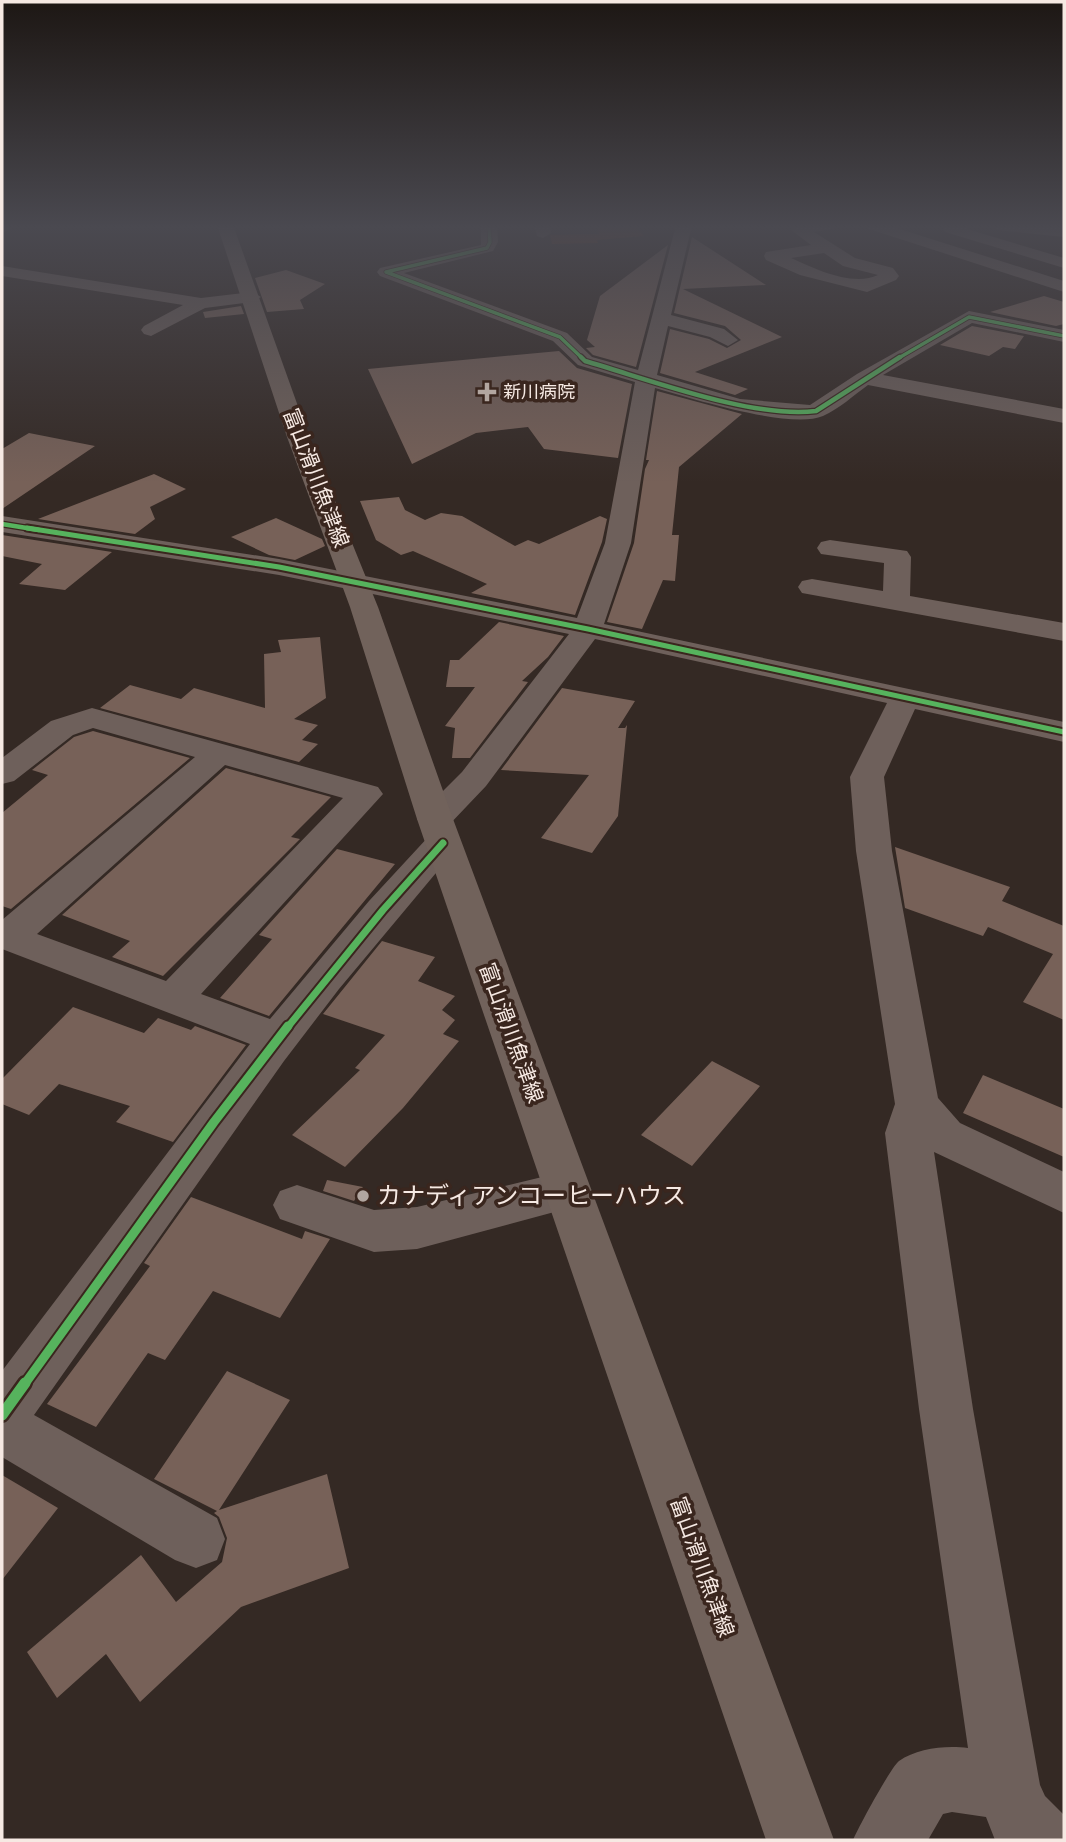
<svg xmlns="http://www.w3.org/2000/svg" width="1066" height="1842" font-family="'Times New Roman','Noto Sans JP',serif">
<rect width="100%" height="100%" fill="#342924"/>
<path fill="#69341c" d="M597,225h36l11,11 -47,4 1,3 -46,1 -2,-9 49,-1z"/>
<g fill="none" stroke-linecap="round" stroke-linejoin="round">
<path fill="#071c2d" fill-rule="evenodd" d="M1016,225h48v12l-44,-6z"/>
</g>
<path fill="#776158" d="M692,237l74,48 -83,4 99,48 -87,35 53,17 -13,6 -75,-22 10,-44 39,10 18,9 14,-8 -16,-14 -51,-13z
M668,245l-32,122 -43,-12 -7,-7 9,-1 -8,-7 13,-44z
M286,270l39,14 -25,16 4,9 -37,3 -12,-34z
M1044,296l20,6v22l-8,2 -66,-14z
M241,306l3,8 -39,4 -2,-6z
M972,326l52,10 -9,13 -12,-2 -14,9 -49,-11z
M559,351l18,17 55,16 -14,74 -74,-9 -16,-22 -52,6 -64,31 -44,-95z
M657,391l85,23 -63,53 -7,68h7l-4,46 -12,-1 -21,49 -35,-7 27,-79 11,-74 4,-9h-3z
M29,433l66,13 -93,63v-60z
M154,474l32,15 -36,18 5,12 -20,15 -97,-15z
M399,497l6,13 20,10 16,-7 21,3 53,30 13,-6 11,4 61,-28 7,3 -5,23 -27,73 -104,-22 16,-9 -74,-33 -12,4 -25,-15 -16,-39z
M276,518l46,21 3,7 -30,14 -26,-5 -38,-18z
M2,535l110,17 -47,38 -46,-6 23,-20 -40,-8z
M499,622l65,14 -16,21 -26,24 6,1 -58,76h-18l3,-30 -10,-2 30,-39h-29l4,-27h9z
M320,637l6,61 -32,21 24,6 -16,15 16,4 -19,18 -199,-54 30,-23 51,14 13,-11 71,20 -1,-54 17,-2 -3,-12z
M562,688l73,13 -17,27h7l2,-3 -9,91 -26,37 -51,-15 48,-63 -88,-5z
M93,731l97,27 -179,151 -9,-3v-93l46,-38 -16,-5 42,-33z
M226,768l105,29 -40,40 9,2 -137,137 -51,-19 18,-16 -68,-26z
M895,847l115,40 -8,14 62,25v94l-41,-18 30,-48 -65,-27 -5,9 -78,-28z
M337,849l58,15 -126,152 -49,-18 52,-59 -13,-4z
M382,941l53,16 -17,24 37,15 -13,14 13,10 -12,14 16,7 -56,67 -58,59 -53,-32 68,-65 -5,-2 30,-33 -62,-21z
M73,1007l71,26 14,-15 33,12 4,-4 51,19 -73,97 -57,-20 14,-16 -71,-22 -30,31 -27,-11v-25z
M712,1061l48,25 -68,80 -51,-31z
M983,1075l81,34v48l-101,-44z
M327,1180l36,7 -9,14 -31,-10z
M191,1197l111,42 3,-8 25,8 -50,79 -67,-27 -48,69 -17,-7 -52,74 -49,-23 103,-138 -6,-3z
M227,1371l63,29 -71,110 108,-36 22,94 -108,39 -101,95 -34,-48 -49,44 -30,-46 114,-97 35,47 46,-40 5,-24 -8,-21 -5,-4 3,-2 -63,-32z
M2,1475l56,33 -56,72z"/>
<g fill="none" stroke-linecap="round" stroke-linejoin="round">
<path fill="#6e605b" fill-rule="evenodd" d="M2,225h17l-17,8z
M481,225h16l1,17 -5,9 -89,22 163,60 25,24 46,13 38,-145h16l-21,90 53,14 14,11 -10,6 -18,-9 -42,-11 -11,49 83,24 70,6 47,-31 112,-63 95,19v12l-92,-19 -89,52 181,34v14l-196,-38c-14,10 -29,24 -45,31 -33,14 -132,-18 -168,-28l-24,155 -27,81 460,98v20l-149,-33 -31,68 8,74 46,247 22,25 104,49v41l-130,-61 39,257 67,376 5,11 19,19v25h-69l-9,-23 -34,-5 -9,2 -15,26h-75c5,-12 38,-73 46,-79 18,-13 48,-16 69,-13l-49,-339 -34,-276 10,-29 -39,-253 -6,-74 37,-74 -292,-64 -109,147 -39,41 -12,3 -12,-3 -6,-8 6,-8 39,-39 107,-138 -290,-59 -277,-43v-16l277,43 298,59 28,-75 30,-161 -57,-17 -25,-24 -173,-65 -3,-4 3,-4 101,-23z
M534,225h16l1,8 -8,5 -6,-2z
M802,225h37l-2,3 -23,4 41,26 38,10 6,8 -3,4 -29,12 -67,-17 -34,-15 -2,-4 2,-4 45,-7 -20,-15zM824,253l19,13 35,9c-25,12 -63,-6 -87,-17z
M948,225h23l-4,4 97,29v10l-119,-36 -2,-3z
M989,225l75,2v10l-67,-7z
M2,266l199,32 51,-6 9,5 -9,5 -47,6 -54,28 -7,-2 -3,-4 3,-4 39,-21 -181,-29z
M830,540l77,11 4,6 -1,39 154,27v18l-262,-48 -4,-6 4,-6 10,-2 71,12 1,-28 -63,-9 -4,-6 4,-6z
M92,708l286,79 5,7 -182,200 69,25 99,-118 61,-66 13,-3 13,3 5,8 -122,146 -55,72 -250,354 183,103 8,21 -8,21 -21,8 -21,-8 -173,-103v-86l248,-327 -248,-95v-29l193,-163 -102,-29 -20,7 -59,46 -12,3v-26l49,-37zM225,765l118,33 -177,183 -129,-47z
M567,1171l17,5 7,14 -7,14 -167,45 -43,3 -94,-33 -7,-14 7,-14 17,-6 77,25 43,-3z"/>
<path fill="#6e605b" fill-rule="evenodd" d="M864,225h23l177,56v11l-198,-64z"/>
<path fill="#71625b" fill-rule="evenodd" d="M217,225h16l76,212 69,170 75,212 381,1021h-68l-349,-1021 -67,-212 -63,-170z"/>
<g stroke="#3a261e" stroke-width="5">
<path id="cycleway-far5" d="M489,225l1,17 -3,6 -101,24 174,65 23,22
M897,359l72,-42 95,19"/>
</g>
<g stroke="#3a261e" stroke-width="7">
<path id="cycleway-far4" d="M581,357l4,4c63,18 168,58 231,50l84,-54
M2,524l37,6"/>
</g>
<g stroke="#3a261e" stroke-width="9">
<path id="cycleway-far3" d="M27,528l252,39 309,62 476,103"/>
</g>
<g stroke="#3a261e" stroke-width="11">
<path id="cycleway-far2" d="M287,1028l96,-118 60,-67"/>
</g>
<g stroke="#3a261e" stroke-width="13">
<path id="cycleway-far1" d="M24,1385l190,-263 74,-96"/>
</g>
<g stroke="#3a261e" stroke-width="16">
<path id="cycleway" d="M2,1415l23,-32"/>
</g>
<use href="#cycleway-far5" stroke="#56b35d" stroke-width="3.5"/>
<use href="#cycleway-far4" stroke="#56b35d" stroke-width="4.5"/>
<use href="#cycleway-far3" stroke="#56b35d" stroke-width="5"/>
<use href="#cycleway-far2" stroke="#56b35d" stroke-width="7"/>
<use href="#cycleway-far1" stroke="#56b35d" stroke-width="9"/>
<use href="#cycleway" stroke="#56b35d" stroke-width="11"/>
</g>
<linearGradient id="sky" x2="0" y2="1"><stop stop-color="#1d1714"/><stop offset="0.47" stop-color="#4a4950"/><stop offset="1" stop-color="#4a4950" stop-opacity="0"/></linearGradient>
<rect width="1066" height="483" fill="url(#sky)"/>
<g fill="#b2a6a0" stroke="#3a261e" stroke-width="2.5">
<path d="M483.5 381.5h7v7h7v7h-7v7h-7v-7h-7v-7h7z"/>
<circle cx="363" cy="1196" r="7"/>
</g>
<g text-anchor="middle" stroke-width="7" stroke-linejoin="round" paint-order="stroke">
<g font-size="18" fill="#f6e9e3" stroke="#3a261e" text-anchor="start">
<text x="503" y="398">新川病院</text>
</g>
<g font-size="21" fill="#f6e9e3" stroke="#3a261e">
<text transform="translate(316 478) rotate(69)" y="7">富山滑川魚津線</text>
<text transform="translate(511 1033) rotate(70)" y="7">富山滑川魚津線</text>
<text transform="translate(702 1567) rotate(70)" y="7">富山滑川魚津線</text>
</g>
<g font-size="24" fill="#f6e9e3" stroke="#3a261e" text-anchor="start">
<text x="377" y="1204">カナディアンコーヒーハウス</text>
</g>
</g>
<rect width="1066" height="1842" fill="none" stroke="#f6e9e3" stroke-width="7"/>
</svg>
